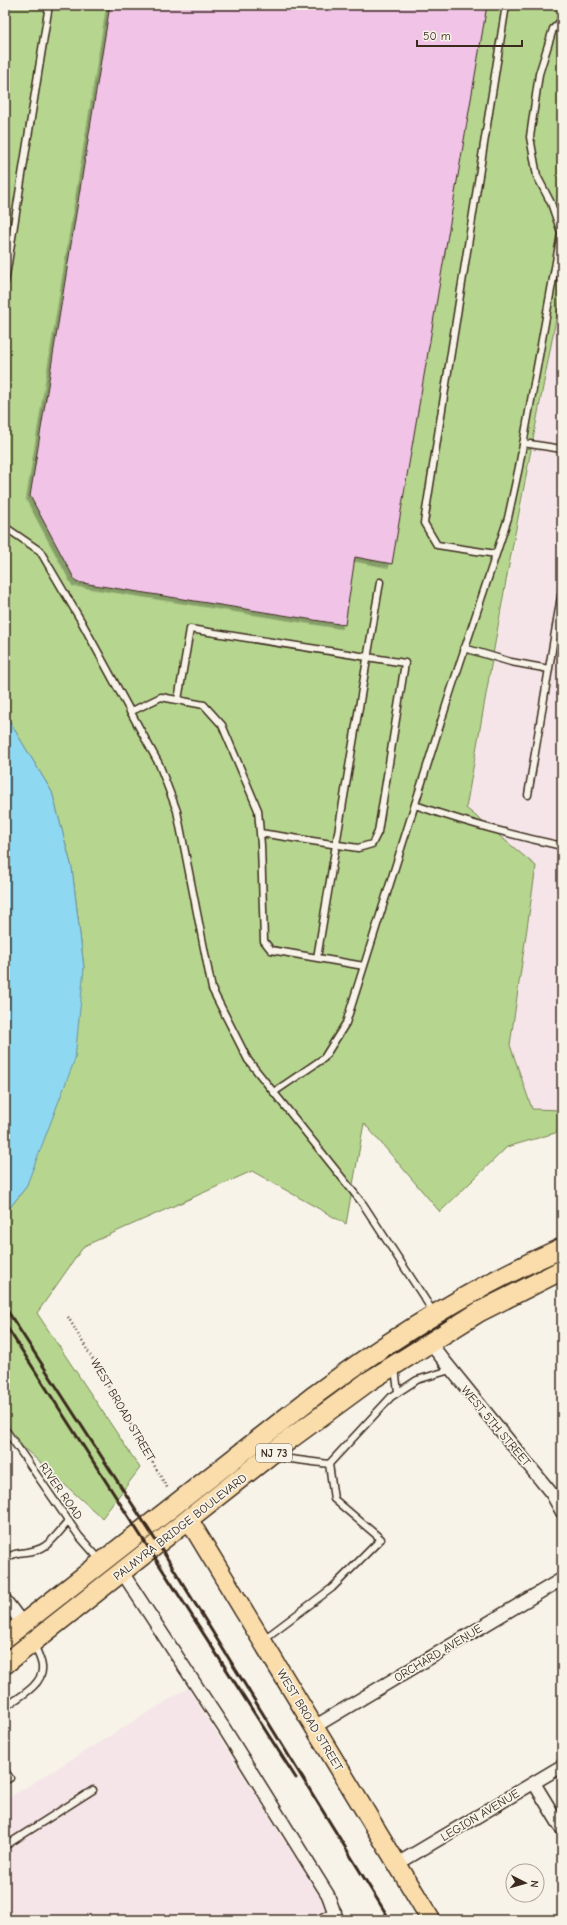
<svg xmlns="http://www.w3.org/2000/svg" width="567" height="1925" font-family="'Comic Neue',sans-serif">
<defs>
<filter id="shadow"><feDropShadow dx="-3.5" dy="3.5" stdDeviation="0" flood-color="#0004"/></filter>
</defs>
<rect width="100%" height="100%" fill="#f7f3e8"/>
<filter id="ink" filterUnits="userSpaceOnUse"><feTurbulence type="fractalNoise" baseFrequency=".025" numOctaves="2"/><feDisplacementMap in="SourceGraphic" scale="8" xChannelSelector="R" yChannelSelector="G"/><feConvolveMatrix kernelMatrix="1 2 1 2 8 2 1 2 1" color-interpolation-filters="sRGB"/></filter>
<g filter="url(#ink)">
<path fill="#f5e5e8" d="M562,296v814h-30l-22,-65 26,-179 -70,-58 94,-510z
M188,1688l147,232h-330v-120z"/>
<path fill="#b6d68f" stroke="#788056" d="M5,5h557v291l-2,2 -54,283 -40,227 70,58 -26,179 22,64 30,1v21l-55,16 -67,65 -76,-89 -18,101 -94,-53 -168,75 -47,67 103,155 -38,50 -97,-87v-217l21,-27 58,-219 -12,-100 -20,-76 -47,-78z"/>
<path fill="#8fd8f1" stroke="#6d929d" d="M5,714l47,78 20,76 12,100 -9,91 -49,128 -21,27z"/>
<path fill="#f0c3e7" stroke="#3b2a1e" filter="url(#shadow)" d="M110,5h377l-95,559 -37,-7 -10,68 -269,-43 -46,-86z"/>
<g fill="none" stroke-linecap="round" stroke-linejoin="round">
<g stroke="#3b2a1e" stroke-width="9">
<path id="service" d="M562,20l-9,9 -14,45 -9,63 7,39 14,27 11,32
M5,282l44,-277
M523,443l39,6
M5,527l35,24 40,68 79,145 18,47 35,178 36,71 115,144 71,109
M496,554l-59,-9 -13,-22 82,-518
M464,648l47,14 38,7
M178,700l12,-71 215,34 -27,169 -6,12 -14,4 -98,-15
M130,712l31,-15 43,8 18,20 36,85 3,35 3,96 7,9 93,16
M528,795l34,-205
M415,805c48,17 97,30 147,41
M317,958l63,-376
M274,1092l50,-34 22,-35 105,-333 57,-172 11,-51 42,-233
M395,1368l3,24
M5,1429l74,107 21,24
M275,1457l54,7
M5,1560c12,-12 26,-4 40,-14 9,-6 16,-17 24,-25
M264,1639l68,-51 49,-49 -47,-40 -5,-35 62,-67 26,-17 33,-10
M5,1707c12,-9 39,-22 37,-40 0,-7 -6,-16 -8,-24
M5,1771l5,7 -5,3
M5,1846l88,-56"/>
</g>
<g stroke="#3b2a1e" stroke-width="15">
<path id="minor" d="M429,1342l123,152 10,18
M122,1572l102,156 104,167 9,25
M5,1600l18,24
M314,1727l248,-148
M534,1783l28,46
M397,1864l165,-98
M323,1920l12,-7"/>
</g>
<g stroke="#3b2a1e" stroke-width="21">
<path id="primary" d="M189,1520l242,400"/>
</g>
<g stroke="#3b2a1e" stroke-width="22">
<path id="trunk" d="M5,1638l310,-243c78,-58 159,-108 247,-147
M5,1664l285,-225 79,-58 110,-69 83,-42"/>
</g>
<path stroke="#3b2a1e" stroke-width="2.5" stroke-dasharray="1 3" stroke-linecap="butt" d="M68,1317l100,172"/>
<use href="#service" stroke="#f7f3e8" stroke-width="6"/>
<use href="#minor" stroke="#f7f3e8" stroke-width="12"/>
<use href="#primary" stroke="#faddab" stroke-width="18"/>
<use href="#trunk" stroke="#faddab" stroke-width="19"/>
<path stroke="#3b2a1e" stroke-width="3" d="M5,1307l162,251 223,362
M5,1324l291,454"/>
</g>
</g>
<g text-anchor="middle" stroke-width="3.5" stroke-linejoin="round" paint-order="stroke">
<rect fill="#f7f3e8" stroke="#73665b" stroke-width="1" x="256" y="1444" width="36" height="18" rx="3"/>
<g font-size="11" font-weight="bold" fill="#3b2a1e">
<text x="274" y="1457">NJ 73</text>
</g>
<g font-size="12" fill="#3b2a1e" stroke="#f7f3e8">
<text transform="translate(123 1410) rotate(60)" y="4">WEST BROAD STREET</text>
<text transform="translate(496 1426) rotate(50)" y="4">WEST 5TH STREET</text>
<text transform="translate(61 1491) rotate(55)" y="4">RIVER ROAD</text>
<text transform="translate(180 1527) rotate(-38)" y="4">PALMYRA BRIDGE BOULEVARD</text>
<text transform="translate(438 1653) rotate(-31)" y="4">ORCHARD AVENUE</text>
<text transform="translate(310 1720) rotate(59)" y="4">WEST BROAD STREET</text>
<text transform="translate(480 1815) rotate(-31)" y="4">LEGION AVENUE</text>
</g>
</g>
<rect width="567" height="1925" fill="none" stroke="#f7f3e8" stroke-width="20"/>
<rect x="10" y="10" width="547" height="1905" fill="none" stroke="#3b2a1e" stroke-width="1.5" filter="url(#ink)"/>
<g transform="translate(525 1883) rotate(96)"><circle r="19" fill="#f7f3e8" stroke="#aca397"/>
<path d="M0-3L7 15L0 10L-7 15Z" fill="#3b2a1e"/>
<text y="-6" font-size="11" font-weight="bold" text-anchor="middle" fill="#3b2a1e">N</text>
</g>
<path d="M417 40v6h105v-6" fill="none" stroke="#3b2a1e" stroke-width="2"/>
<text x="423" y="40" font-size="12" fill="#3b2a1e" stroke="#f7f3e8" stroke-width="3" paint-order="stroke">50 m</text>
</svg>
